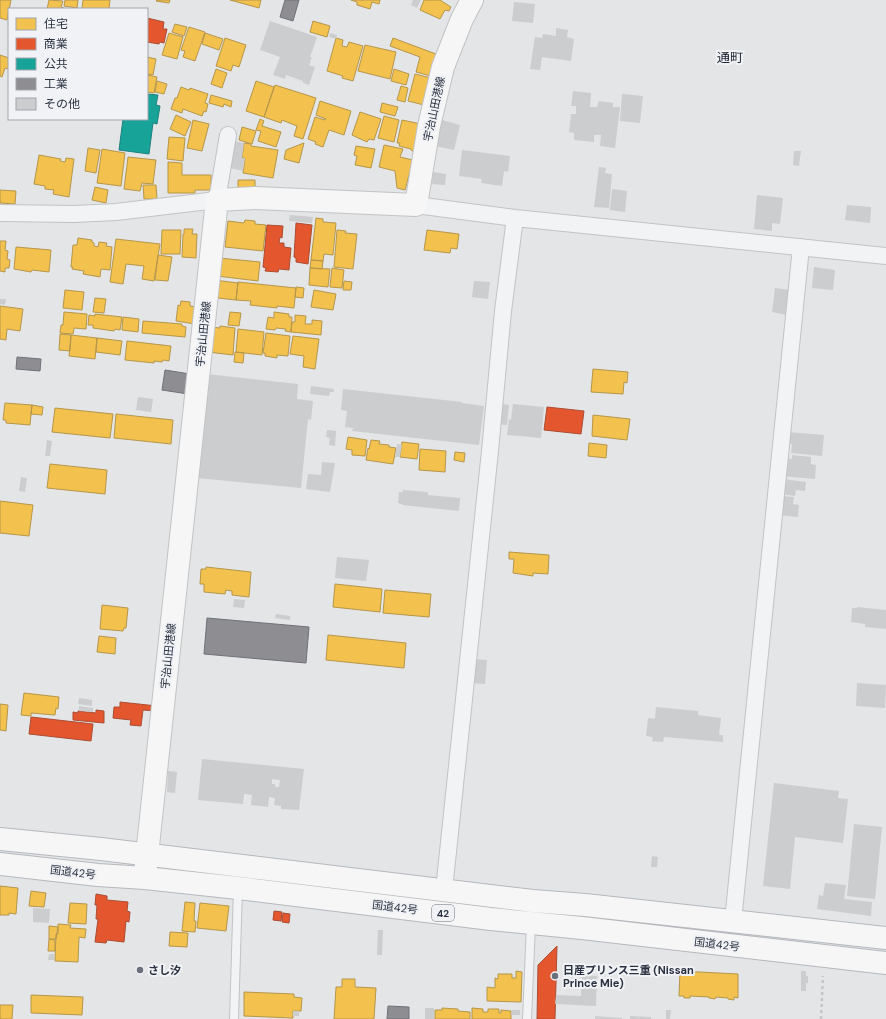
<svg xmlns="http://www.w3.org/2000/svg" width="886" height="1019" font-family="'DM Sans','Noto Sans JP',sans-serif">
<rect width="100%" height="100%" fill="#e3e5e7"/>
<path fill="#f2c14e" stroke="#b6964a" d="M0,0h11l-4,20 -7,-2z
M49,0l14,1 -2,6 6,2h-20z
M65,0h13l-1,8 -13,-2z
M83,0h27l-1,9h-27z
M157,0h13l-1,3 -13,-2z
M230,0h31l-2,8z
M351,0h29l-1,4 -7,-2 -2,7 -13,-4v-3z
M424,0h16l11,7 -2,4 -4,-1 -5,9 -20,-9z
M313,21l17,5 -3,11 -17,-5z
M175,24l12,3 -3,9 -12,-4z
M189,27l16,5 -10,29 -12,-4 2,-6 -4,-1z
M169,33l14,4 -6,22 -15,-4z
M205,33l18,6 -4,11 -17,-6z
M225,38l21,7 -7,22 -6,-2 -2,6 -15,-5z
M336,38l7,2 -1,6 5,1 2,-5 14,4 -10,35 -11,-3 1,-2 -16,-5z
M393,38l43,16 -5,22 -15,-4 4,-15 -30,-11z
M365,45l31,7 -6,27 -32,-8z
M0,55l9,3v11l-4,-1 -3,9 -2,-1z
M147,57l9,2 -3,16 -6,-1z
M216,69l11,4 -5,15 -11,-4z
M394,69l15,5 -3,11 -15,-4z
M415,74l16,4 -7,27 -16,-4z
M147,75l10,2 -3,16 -7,-1z
M157,81l10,3 -3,10 -9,-2z
M256,81l18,6 -10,30 -18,-6z
M275,85l41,13 -13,41 -9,-3 3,-10 -15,-6 -1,3 -17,-6z
M401,86l7,2 -3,14 -8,-2z
M181,87l8,3 1,-2 18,6 -3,9 3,1 -2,8 -2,-1 -2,5 -19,-7 -1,4 -11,-4 4,-11h2z
M211,95l21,6 -1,6 -7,-3 -1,3 -14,-4z
M320,101l31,10 -7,24 -15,-5 -6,17 -8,-3 1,-2 -8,-3 7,-22 10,3 1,-1 -10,-4z
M382,103l16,4 -3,9 -15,-4z
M360,112l21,7 -7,21 -5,-1 -2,3 -15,-7z
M176,115l15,7 -6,14 -15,-7z
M384,116l15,4 -5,22 -16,-4z
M260,119l4,2 -2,5 19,6 -5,15 -18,-6 3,-10 -5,-1z
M193,120l16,4 -7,27 -15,-3z
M402,120l19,4 -7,28 -3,-2v-1l-12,-3 1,-3h-3z
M242,127l14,4 -4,13 -13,-4z
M169,137l16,1 -2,23 -16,-2z
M244,143l7,1v2l27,4 -5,28 -30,-5 2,-15h-3z
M304,143l-5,20 -15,-4 2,-9z
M384,145l19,4 -3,8 13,3 -8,30 -8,-2 -2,-17 -16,-4z
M356,146l19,3 -4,19 -16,-3 2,-9 -3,-1z
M88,148l12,2 -4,23 -11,-2z
M102,149l23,4 -4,33 -24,-3z
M39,155l22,4 -1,2 5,1 1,-4 8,1 -5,38 -16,-3 1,-4 -9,-1v-3l-11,-2z
M128,157l28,3 -3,24 -11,-1 -2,8 -16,-2z
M168,162l14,1v12h29v15h-16v3h-27z
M238,180h17v8h-17z
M143,185h13l1,14h-13z
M95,187l13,3 -2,13 -14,-3z
M0,190l16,1 -1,13 -15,-1z
M316,218l7,1v3l13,1 -3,32 -9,-1 -1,7 -12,-1z
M245,220l10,1v3l11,1 -3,26 -38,-4 3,-26 16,2z
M184,229h9l-1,5h5l-1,24 -14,-1 1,-23h1z
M162,230h19l-1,24h-19z
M337,230l9,1 -1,2 12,1 -4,35 -19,-2z
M427,230l32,4 -2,15 -6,-1 -1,5 -26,-3z
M78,238l14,2v2l2,1v3l4,1 1,-5 8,1 -1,3 6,1 -2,23 -9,-1 -1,8 -17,-3 1,-3 -12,-2 1,-2h-2l2,-22h4z
M116,239l44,5 -6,37 -12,-2 2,-13 -18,-2 -3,20 -13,-2z
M0,241h6l-1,9 3,1 -1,8 3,1 -1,8h-4v4l-5,-1z
M16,247l35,3 -2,22 -17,-2 -1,2 -17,-3z
M158,255l14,2 -4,24 -13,-1z
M219,258l41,4 -2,19 -41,-5z
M311,260l12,1 -1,8 -12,-1z
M310,268l20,1 -2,18 -19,-2z
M332,268l12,2 -2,18 -12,-1z
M214,280l24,3 -2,17 -18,-2v-3l-5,-1z
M344,281l8,1 -1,8h-8z
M238,282l58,6 -2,20 -17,-2v2l-27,-3 1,-4 -15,-1z
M296,287l8,1 -1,10 -8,-1z
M65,290l19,2 -2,18 -19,-2z
M314,290l22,4 -3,16 -22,-3z
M95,298l11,1 -2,14 -11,-1z
M181,301l9,1v4l7,1 -2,17 -19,-3 2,-16 2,1z
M0,306l23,3 -3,22 -13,-2 -1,11 -6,-1z
M64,312l23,2 -1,15 -12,-1 -1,6 -13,-1 1,-8h2z
M230,312l11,1 -2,13 -11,-1z
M274,312l15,2v3h3l-1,15 -6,-1 1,-2 -10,-1 -1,2 -9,-1 2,-12 6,1z
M95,314l27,3 -2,13 -5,-1 -1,2 -21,-3v-3h-5l1,-10 6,1z
M295,315l11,1 -1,8h7v-4l10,1 -1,14 -30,-3 1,-10h3z
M123,317l16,2 -1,13 -16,-2z
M143,321l39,3v2l4,1 -1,10 -43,-4z
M220,326l15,2 -2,27 -25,-3 2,-25 10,1z
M238,329l26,3 -2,23 -26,-3z
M266,333l24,3 -2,20 -11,-1v3l-12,-2v-3h-2z
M60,334l11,1 -1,16 -11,-1z
M71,335l26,3 -2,21 -26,-3z
M293,336l26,3 -4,30 -12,-2 1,-11 -14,-2z
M97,338l25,3 -2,14 -24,-3z
M127,341l44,5 -2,15 -6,-1 -1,2 -8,-1v2l-29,-3z
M235,352l9,1 -1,10 -9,-1z
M593,369l35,3 -1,11 -3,-1 -1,12 -32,-2z
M5,403l27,2 -2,20 -24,-2v-3h-3z
M32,405l11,2 -1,8 -11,-1z
M55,408l58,6 -3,24 -58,-6z
M116,414l57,6 -2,24 -57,-6z
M593,415l37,4 -3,21 -35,-4z
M348,437l19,3 -2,16 -13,-1v-5l-6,-1z
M371,440l9,1 -1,3 10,1v2l7,1 -3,16 -27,-4 2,-12 1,1z
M402,442l17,2 -2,15 -17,-2z
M589,443l18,2 -1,13 -18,-2z
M420,449l26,2 -1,21 -26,-2z
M455,452l10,1 -1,9 -10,-2z
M50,464l57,6 -2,24 -58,-6z
M0,501l33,4 -4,31 -29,-3z
M509,552l40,3 -1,19 -15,-1v3l-20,-3 1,-14h-5z
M206,567l45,5 -2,25 -17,-2v-4l-6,-1 -1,4 -21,-2v-8h-4l1,-15h5z
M335,584l47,5 -2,23 -47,-5z
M385,590l46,4 -2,23 -46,-4z
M102,605l26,3 -2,20h-2l-1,3 -23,-2z
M328,635l78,8 -2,25 -78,-8z
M99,636l17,2 -1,16 -18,-2z
M24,693l35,4 -1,12 -2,-1 -1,7 -24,-2v3l-10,-1z
M0,704l8,1 -2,26 -6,-1z
M0,886l18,2 -2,26 -7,-1v2h-9z
M31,891l15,2 -2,14 -15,-1z
M185,902l10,1 -1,18h2l-1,11 -13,-1z
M70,903l17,1 -1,20 -18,-1z
M200,903l29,3 -3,25 -29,-3z
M58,924l13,1 -1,3 16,1 -1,9 -6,-1 -1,25 -23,-1 1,-27h2z
M49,926l9,1 -2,12h-7z
M170,932l18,1 -1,14 -18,-1z
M49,939l6,1v11h-7z
M516,971l6,1 -1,30 -34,-1v-14l8,1v-10l3,1v-5h14v4h4z
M680,971l58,3v24l-4,-1v3l-6,-1v-1l-12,-1 -1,2 -6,-1v-1l-19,-1v2h-6v-2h-5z
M342,979h13v8l21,1 -2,31h-40l2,-32h6z
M244,992l50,2v3l8,1 -1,13h-8v7l-49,-2z
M31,995l52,2 -1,18 -51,-2z
M0,1005h13l-1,14h-12z
M442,1008l16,1v2l12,1v7h-35v-9h7z
M472,1008l11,1v3h5v-3h11v4h2v-3l10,1v8h-39z"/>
<path fill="#e4572e" stroke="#ac4c33" d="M147,18l17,4 -1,7h4l-3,14 -4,-1 -1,2 -12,-2z
M296,223l16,2 -4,39 -12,-2v-4l-2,-1z
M267,225l16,1 -1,12 -2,-1 -1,6h5v4l7,1 -2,22 -10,-1 -1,3 -13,-1 1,-3 -3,-1z
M547,407l37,4 -3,23 -37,-4z
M120,702l37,4 -1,5 -13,-1 -2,16 -11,-1 1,-5 -18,-2 1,-11h6z
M96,710l8,1v12l-31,-3v-8l5,1v-2l18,2z
M31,717l62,7 -2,17 -62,-7z
M96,894l11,2v4l21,2 -1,9 3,1 -1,10 -3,-1 -2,21 -17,-2 -1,3 -11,-1 3,-23h-2l1,-14h-2z
M274,911l8,1 -1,9 -8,-1z
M283,913l7,1 -1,9 -7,-1z
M557,946l-2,73h-18l1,-54z"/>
<path fill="#17a398" stroke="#1d817e" d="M147,94l11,1 -2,10 4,1 -3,18 -4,-1 -4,31 -30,-4 4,-31h24z"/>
<path fill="#8d8d92" stroke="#6f7179" d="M285,0h14l-6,21 -13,-4z
M17,357l24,2 -1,12 -24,-2z
M165,370l25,4 -2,20 -26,-4z
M207,618l102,9 -3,36 -102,-9z
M388,1006l21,1v12h-22z"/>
<path fill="#cbcdcf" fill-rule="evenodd" d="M413,0h8l-4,8 -6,-3z
M514,2l21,2 -2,19 -21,-2z
M270,21l47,16 -7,20h2l-3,8 6,2 -6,18 -6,-2v-2l-17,-6 -1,4 -12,-4 7,-18 -20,-7z
M556,28l12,2 -1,7 7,2 -3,22 -29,-4 -2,13 -10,-1 5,-32 7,1 1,-4 13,2z
M330,33l7,2 -1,4 -7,-2z
M573,91l18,2 -1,14h7l2,-6 14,2v4h7l-5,41 -15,-2 1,-11h-7v7l-20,-2v-7l-5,-1 2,-18h5v-8h-5z
M622,94l21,2 -3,27 -20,-2z
M442,120l18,5 -6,25 -19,-4z
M234,141l10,2 -2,15h3l-2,13 -13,-3z
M462,150l48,6 -2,16 -4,-1 -2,15 -21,-3 1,-4 -23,-3z
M794,151h7l-2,15 -6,-1z
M599,167l7,1 -1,5 7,1 -3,34 -15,-1z
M433,172l13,2 -1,11 -13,-1z
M612,189l15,2 -2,21 -15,-2z
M757,195l26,3 -3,26 -8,-1v8l-18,-2z
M847,205l24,2 -1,16 -25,-3z
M290,215l23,2 -1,6 -23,-2z
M814,267l21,3 -2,20 -21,-2z
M474,281l16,1 -2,17 -16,-2z
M775,288l15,2 -3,25 -15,-3z
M0,299h6l-1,6 -5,-1z
M207,374l91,10 -1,15 16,2 -2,19 -3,-1 -7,69 -104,-10z
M311,386l23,3v3h-4l-1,4 -19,-2z
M343,389l119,13v1l22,3 -5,39 -127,-14 1,-3 -8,-1 2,-16 -6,-1z
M138,397l15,2 -2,13 -15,-2z
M497,403l12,2 -2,20 -10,-1z
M513,404l31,3 -3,31 -34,-3 2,-16 2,1z
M327,430l9,1 -1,15 -6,-1 1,-7 -4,-1z
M787,432l37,3 -2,21 -31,-3 1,-9 -6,-1z
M47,440l5,1 -2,15h-5z
M397,444l5,1 -2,12h-5z
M792,455l19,2v7l5,1 -1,14 -33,-3 2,-18 8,1z
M322,462l13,1 -5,29 -24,-3 2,-15 13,1z
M21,477l6,1 -2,14 -6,-1z
M783,479l23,3 -1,9 -9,-1 -1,6 -14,-2z
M403,490l25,2v3l32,3 -1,13 -57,-6v-1l-4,-1 1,-11h4z
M781,496l13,1 -1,7 6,1 -1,12 -19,-2z
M337,557l32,3 -3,21 -31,-3z
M234,599l11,1 -1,8 -11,-1z
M857,607l29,3v19l-21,-2v-3l-14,-2 1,-14h5z
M276,614l14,2v4l-15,-2z
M472,659l15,1 -2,24 -15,-1z
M857,683l29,2 -1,23 -29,-2z
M79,698l13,2v6l-14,-2z
M79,706l14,2v4l-14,-1z
M656,707l42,4v4l23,3 -2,17h4v7l-59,-5 -1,5 -11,-1 1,-4 -7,-1 2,-18 7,1z
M202,759l102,10 -5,41 -18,-1v-3l-7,-1 1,-7 -6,-1 -1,10 -17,-2 1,-10 -8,-1 -1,10 -45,-4zM272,779l8,1 -1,7h-4v-3h-3z
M168,771l9,1 -2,21 -8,-1z
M774,783l65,8 -1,7 10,1 -5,44 -48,-6 -5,52 -27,-3z
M854,824l28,3 -7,72 -28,-3z
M652,856l6,1 -1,10h-6z
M825,883l21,2 -2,14 28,3 -1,14 -54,-7 2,-14 4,1z
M33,908l17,1 -1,14 -16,-1z
M378,930h5l-1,25h-5z
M49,954h5v6h-6z
M801,971h5v5h2v7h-2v8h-5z
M582,975l15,1 -1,30 -41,-2 1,-9 25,1z
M425,1008h9v11h-9z
M512,1010h8v5h-9z
M666,1010h5l-1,9h-4z
M293,1011h6v5h-6z
M595,1016l27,2v1h-27z
M630,1016l21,1v2h-21z"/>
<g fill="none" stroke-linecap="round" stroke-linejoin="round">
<g stroke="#c1c3c5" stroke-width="10">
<path id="lane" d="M234,1019l4,-131
M527,1019l4,-95"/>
</g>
<g stroke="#c1c3c5" stroke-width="18">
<path id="street" d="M416,205l99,13 371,38
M0,213l74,1 42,-2 101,-12 11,-65
M444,890l46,-439 13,-140 12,-93
M733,921l68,-674"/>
</g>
<g stroke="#c1c3c5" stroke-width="24">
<path id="secondary" d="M145,874l72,-674 38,-2 161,7 13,-79 14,-59 19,-48 10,-19"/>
</g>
<g stroke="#b5b8bc" stroke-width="24">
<path id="highway" d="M0,839l101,10 432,52 52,4 301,33
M0,864l98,11 47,3 93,10 253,31 91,9 304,35"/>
</g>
<path stroke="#c4c6ca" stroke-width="2.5" stroke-dasharray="3 3" stroke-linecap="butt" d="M821,1019l2,-43"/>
<use href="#lane" stroke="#f1f3f4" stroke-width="8"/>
<use href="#street" stroke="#f1f3f4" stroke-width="16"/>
<use href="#secondary" stroke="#f6f6f6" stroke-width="22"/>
<use href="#highway" stroke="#f6f6f6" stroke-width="22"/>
</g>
<g fill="#6b707a" stroke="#f0f2f6" stroke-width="1.5">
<circle cx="140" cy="970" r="4"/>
<circle cx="555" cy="976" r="4"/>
</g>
<g text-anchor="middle" stroke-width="4" stroke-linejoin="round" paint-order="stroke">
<rect fill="#f0f2f6" stroke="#656b77" stroke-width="1" x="432" y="905" width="22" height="16" rx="3"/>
<g font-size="10" font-weight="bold" fill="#2a3140">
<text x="443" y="917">42</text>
</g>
<g font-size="11" fill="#2a3140" stroke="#f0f2f6">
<text transform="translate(434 109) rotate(-78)" y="4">宇治山田港線</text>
<text transform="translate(203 334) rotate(-84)" y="4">宇治山田港線</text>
<text transform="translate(168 656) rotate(-84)" y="4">宇治山田港線</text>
<text transform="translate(73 872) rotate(7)" y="4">国道42号</text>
<text transform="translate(395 907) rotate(7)" y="4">国道42号</text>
<text transform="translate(717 944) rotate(7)" y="4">国道42号</text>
</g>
<g font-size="11" font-weight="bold" fill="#2a3140" stroke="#f0f2f6" text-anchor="start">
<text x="148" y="974">さし汐</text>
<text x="563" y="974">日産プリンス三重 (Nissan<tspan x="563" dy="13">Prince Mie)</tspan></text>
</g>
<g font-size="13" fill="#1c2230" stroke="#f0f2f6">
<text x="730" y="62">通町</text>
</g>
</g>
<rect x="8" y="8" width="140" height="112" fill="#f0f2f6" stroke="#a1a5ad"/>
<rect x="16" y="18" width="20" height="12" fill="#f2c14e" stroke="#a1a5ad"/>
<text x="44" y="28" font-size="12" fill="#2a3140">住宅</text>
<rect x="16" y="38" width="20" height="12" fill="#e4572e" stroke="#a1a5ad"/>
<text x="44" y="48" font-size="12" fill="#2a3140">商業</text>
<rect x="16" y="58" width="20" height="12" fill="#17a398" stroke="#a1a5ad"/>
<text x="44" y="68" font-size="12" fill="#2a3140">公共</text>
<rect x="16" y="78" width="20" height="12" fill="#8d8d92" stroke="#a1a5ad"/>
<text x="44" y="88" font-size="12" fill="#2a3140">工業</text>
<rect x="16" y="98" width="20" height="12" fill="#cbcdcf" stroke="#a1a5ad"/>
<text x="44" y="108" font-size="12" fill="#2a3140">その他</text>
</svg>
